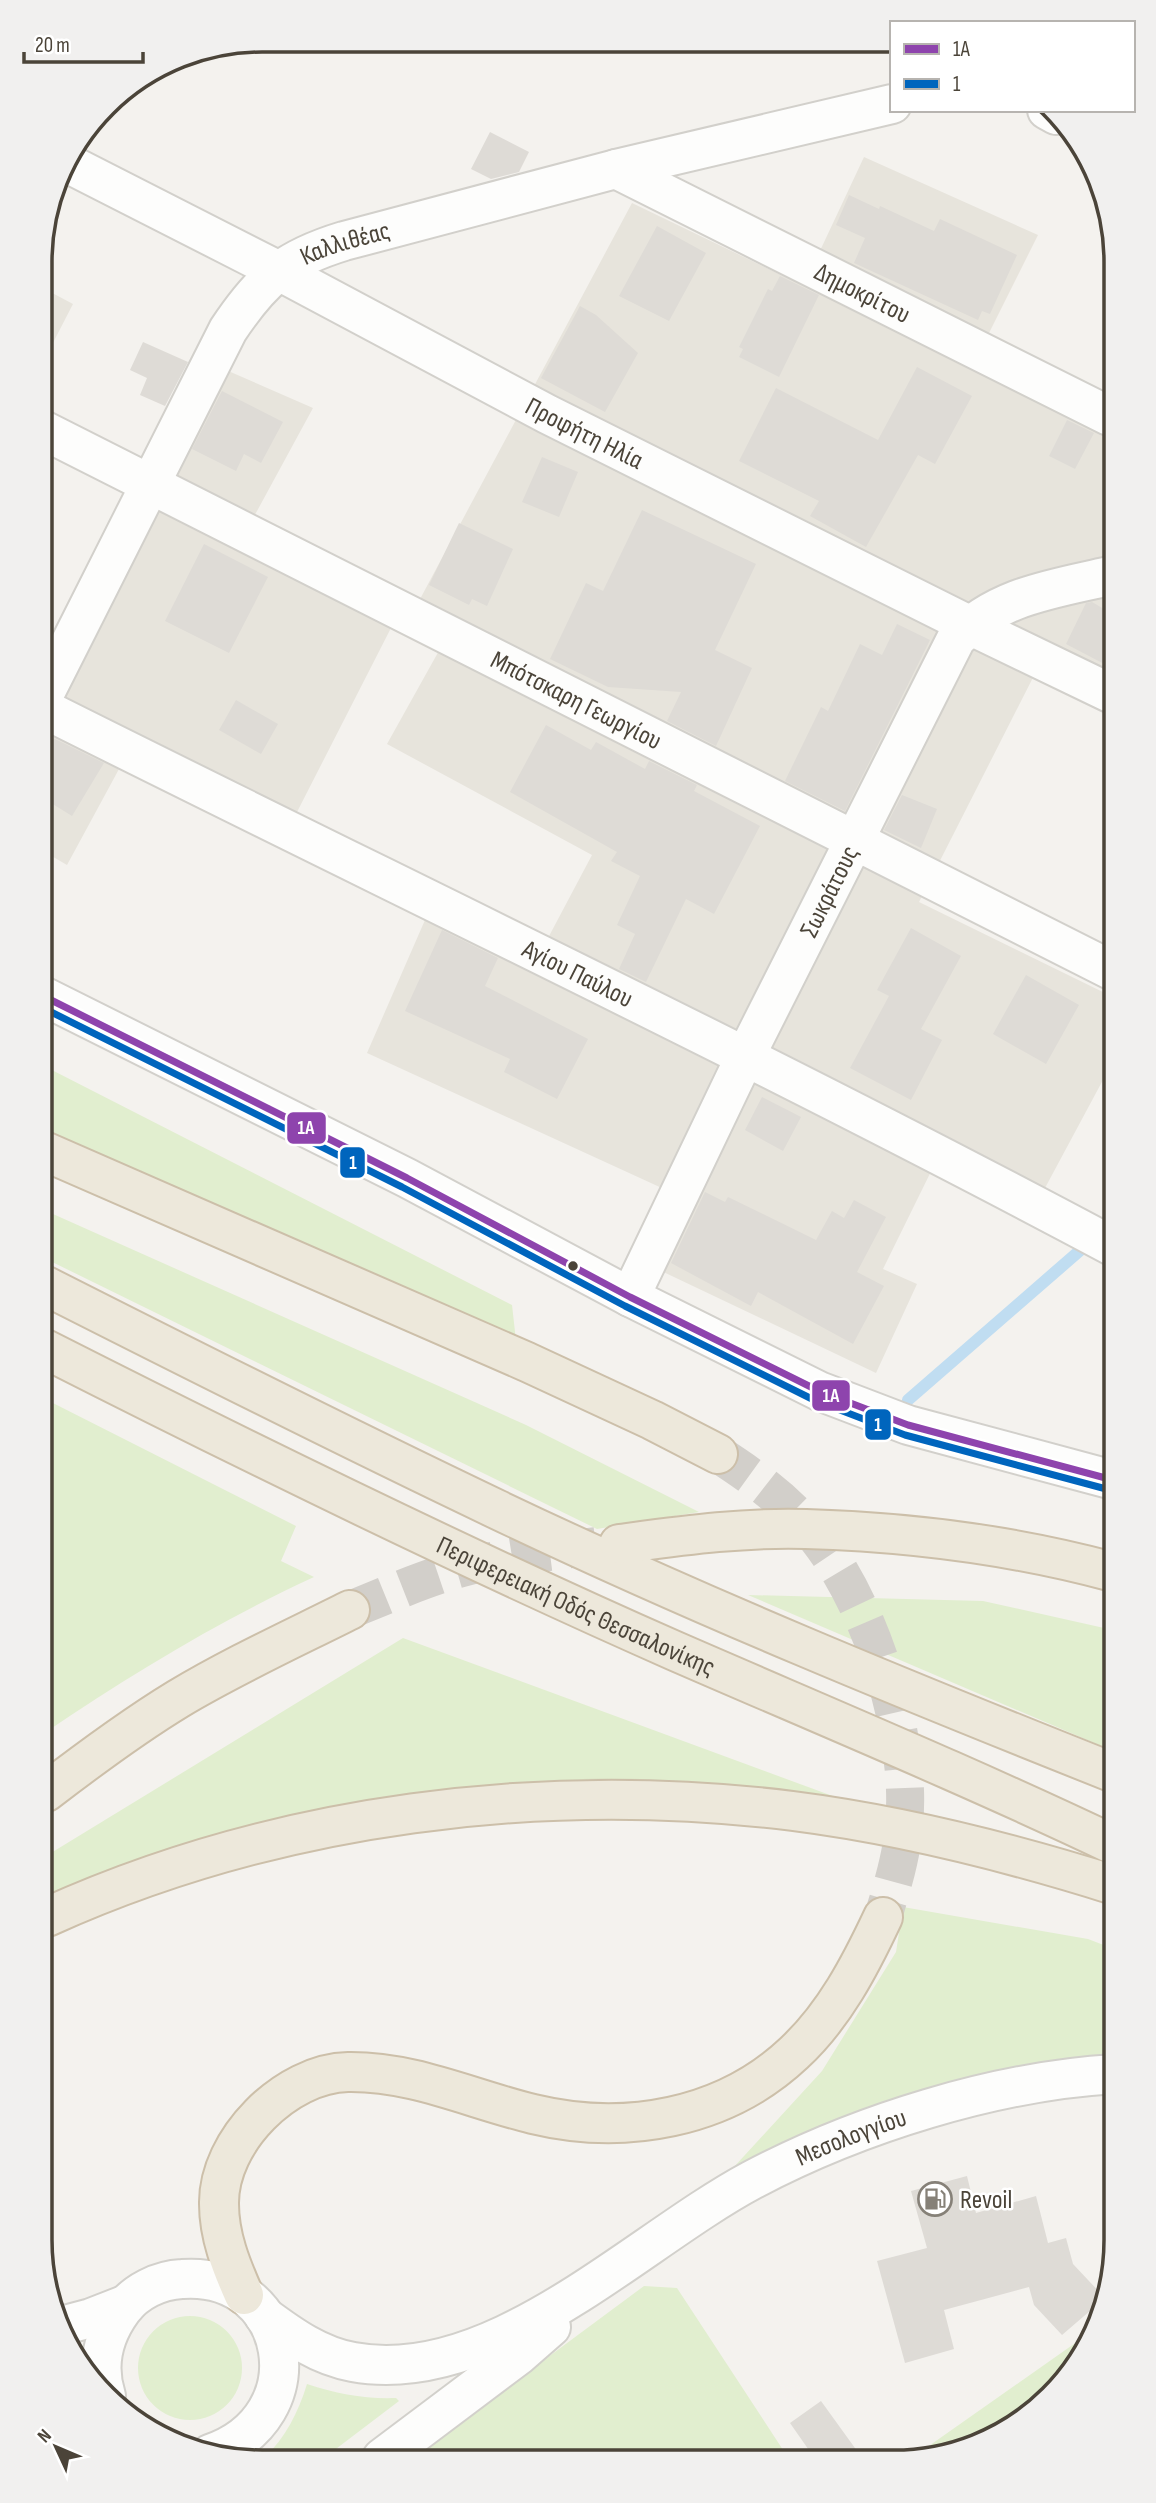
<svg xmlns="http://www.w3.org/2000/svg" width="1156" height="2503" font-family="'Sofia Sans Condensed',sans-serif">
<rect width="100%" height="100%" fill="#f4f2ee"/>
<path fill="#e7e4dc" d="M864,157l174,78 -50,100 -170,-80z
M632,203l477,230 1,245 -63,-28 -128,252 192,94v69l-66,123 -99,-47 -63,128 34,15 -41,89 -221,-105 33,-68 -321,-147 58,-133 105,52 62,-117 -205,-111 68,-122 -36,-21z
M41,287l32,17 -32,62z
M226,370l87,38 -75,138 154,80 -96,188 -158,-80 -71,131 -24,-14 -1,-120z"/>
<path fill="#e1eecf" d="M44,1066l468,239 5,45 -473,-210z
M44,1210l482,215 173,87 -102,17 -553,-271z
M45,1399l251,127 -15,35 33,16c-93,43 -183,97 -268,155z
M748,1595l235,6 130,29v121z
M403,1638l503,185 -321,-25 -318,45 -220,81 -1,-68z
M903,1907l185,32 26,10 1,114 -393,117 100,-109 74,-119z
M644,2286l33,2 110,168 -375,2z
M138 2368a52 52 0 1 1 104 0a52 52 0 1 1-104 0Z
M1098,2327l-37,60 -44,38 -66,30h-35z
M307,2384c30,10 57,15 89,14l3,3 -75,57h-60c22,-21 34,-45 43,-74z"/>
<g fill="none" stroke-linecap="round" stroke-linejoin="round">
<path stroke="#c0ddf1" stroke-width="12" d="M908,1400l184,-160"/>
</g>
<path fill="#dedbd6" d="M490,132l39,20 -10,20 -28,7 -20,-10z
M849,195l30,14 1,-3 54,25 6,-12 77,36 -27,59 -8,-3 -4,9 -124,-57 11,-25 -29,-13z
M657,226l49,27 -37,68 -50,-25z
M780,276l39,19 -40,82 -40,-20 4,-8 -4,-2 29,-58 4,2z
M580,306l16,9 42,38 -33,59 -64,-34z
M143,342l45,20 -23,44 -25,-11 7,-17 -17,-8z
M917,367l55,29 -37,68 -17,-9 -52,92 -56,-31 9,-15 -80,-40 37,-73 102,52z
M222,391l61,31 -22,41 -17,-9 -8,17 -44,-22z
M1067,420l27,13 -19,36 -26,-13z
M542,457l36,15 -19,45 -37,-15z
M642,510l114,54 -41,86 37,18 -36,78 -49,-25 14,-29 -73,-5 -58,-28 36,-76 17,8z
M459,523l54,26 -26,57 -15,-7 -3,6 -40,-20z
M204,544l64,33 -39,76 -64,-32z
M1092,602l17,10 1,55 -44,-23 20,-41z
M897,624l33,16 -85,171 -60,-30 36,-74 7,4 32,-67 22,11z
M236,700l42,24 -17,30 -42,-24z
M546,725l45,25 5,-8 49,27 4,-8 48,24 -3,6 66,35 -46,88 -28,-15 -40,83 -27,-13 16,-35 -18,-9 23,-49 -29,-15 6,-9 -107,-60z
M53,738l51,25 -32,53 -29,-18v-43z
M902,795l35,14 -16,39 -37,-18z
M911,928l50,28 -40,73 21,11 -31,60 -61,-32 39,-72 -12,-6z
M442,930l56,28 -13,28 103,53 -31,60 -53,-27 6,-13 -105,-48z
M1026,975l53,30 -33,59 -53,-30z
M762,1097l39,20 -18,34 -38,-21z
M705,1192l20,10 3,-5 88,43 16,-29 12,7 10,-18 32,17 -29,55 27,14 -31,58 -95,-52 -7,14 -80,-43z
M967,2176l9,37 60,-17 12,47 18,-5 7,26 32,34 -43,37 -28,-30 -5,-18 -85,23 10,39 -49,14 -28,-102 50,-13 -16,-57z
M821,2401l39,54 -47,1 -23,-33z"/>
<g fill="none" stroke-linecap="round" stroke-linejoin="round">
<path stroke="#d2cfca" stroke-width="38" stroke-dasharray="38 19" stroke-linecap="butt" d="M718,1454c31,20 62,42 87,70 64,69 111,216 98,310 -3,28 -12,56 -20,83
M350,1610c37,-15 73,-31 112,-42 43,-12 89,-16 134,-22"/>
<g stroke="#d2d0cb" stroke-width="42">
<g id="minor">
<path d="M1047,110l9,5"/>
<path id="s1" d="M65,162l212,108 270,144 422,211 141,68"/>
<path id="s2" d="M616,169l493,247"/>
<path id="s3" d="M41,429l1070,541"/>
<path id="s4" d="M42,699l186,-369c34,-51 57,-71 116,-89l272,-72 276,-65"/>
<path id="s5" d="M42,708c357,179 718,350 1070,538"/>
<path d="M43,996l364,182 223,119 189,94 89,34 205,55"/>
<path id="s6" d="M630,1297l115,-240 211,-418c41,-43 97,-50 153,-63"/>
<path id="s7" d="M264,2316c27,20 55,40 89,46 140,26 283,-120 399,-182 106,-56 243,-99 363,-106"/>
<path d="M61,2326l30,-8 36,-14"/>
<path d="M106,2396c-10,-31 -3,-60 16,-86 13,-18 37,-30 60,-31 109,-8 137,138 28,175"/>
<path d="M382,2458l137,-103 32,-28"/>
</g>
</g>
<g stroke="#ccbfa9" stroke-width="42">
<g id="highway">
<path d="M44,1151l483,211 125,58 66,34"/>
<path d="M44,1285c150,76 299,151 450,223 203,97 411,182 620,265"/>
<path id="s8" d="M45,1349c207,105 417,208 630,302 147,64 294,125 439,194"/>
<path d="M619,1544c61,-8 124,-17 187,-15 103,3 207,16 307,43"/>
<path d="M46,1792c43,-33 86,-65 132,-93 55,-33 114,-60 172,-89"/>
<path d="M47,1917c230,-104 496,-137 746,-106 110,14 216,41 321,74"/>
<path d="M244,2295c-13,-29 -25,-59 -25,-91 -1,-63 67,-131 129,-132 65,-1 123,27 185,42 91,22 191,5 261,-61 40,-37 66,-87 89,-136"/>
</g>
</g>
<use href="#minor" stroke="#fdfdfc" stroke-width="38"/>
<use href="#highway" stroke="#ede8db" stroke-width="38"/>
<g stroke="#fff" stroke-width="12">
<path id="bus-1" d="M43,996l364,182 223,119 189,94 89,34 205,55"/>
</g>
<g stroke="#fff" stroke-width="12">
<path id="bus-2" d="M43,1008l359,179 223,119 189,94 91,35 205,55"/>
</g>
<use href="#bus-1" stroke="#8e44ad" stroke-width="7"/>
<use href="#bus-2" stroke="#0065bd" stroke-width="7"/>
</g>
<defs>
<g id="fuel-ring" transform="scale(1.75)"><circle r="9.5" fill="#fff" stroke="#868178" stroke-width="1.5"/><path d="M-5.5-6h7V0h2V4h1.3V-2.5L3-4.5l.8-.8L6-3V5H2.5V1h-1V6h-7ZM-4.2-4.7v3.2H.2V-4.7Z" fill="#868178"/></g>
</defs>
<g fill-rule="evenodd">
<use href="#fuel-ring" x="935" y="2199"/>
</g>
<circle fill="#4b4439" stroke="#fff" stroke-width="2.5" cx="573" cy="1266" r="6"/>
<g text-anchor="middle" stroke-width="5" stroke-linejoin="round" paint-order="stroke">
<g font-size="26" fill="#4b4439" stroke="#fff">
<text dy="9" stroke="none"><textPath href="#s4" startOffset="564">Καλλιθέας</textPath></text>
<text dy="9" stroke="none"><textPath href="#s2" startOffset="276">Δημοκρίτου</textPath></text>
<text dy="9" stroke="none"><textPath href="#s1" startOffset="586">Προφήτη Ηλία</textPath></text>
<text dy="9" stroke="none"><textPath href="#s3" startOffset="600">Μπότσκαρη Γεωργίου</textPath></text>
<text dy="9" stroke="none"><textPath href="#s6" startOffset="452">Σωκράτους</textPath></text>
<text dy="9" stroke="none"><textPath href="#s5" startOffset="598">Αγίου Παύλου</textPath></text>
<text dy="9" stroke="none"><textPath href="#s8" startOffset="590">Περιφερειακή Οδός Θεσσαλονίκης</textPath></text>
<text dy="9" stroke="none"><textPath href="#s7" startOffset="658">Μεσολογγίου</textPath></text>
</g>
<g font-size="26" fill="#4b4439" stroke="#fff" text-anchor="start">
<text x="960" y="2208">Revoil</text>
</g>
</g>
<path d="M0 0H1156V2503H0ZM262 52H894A210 210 0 0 1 1104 262V2240A210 210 0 0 1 894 2450H262A210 210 0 0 1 52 2240V262A210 210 0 0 1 262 52Z" fill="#f1f0ef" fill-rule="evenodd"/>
<path fill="none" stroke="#4b4439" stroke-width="3.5" d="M262 52H894A210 210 0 0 1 1104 262V2240A210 210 0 0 1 894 2450H262A210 210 0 0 1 52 2240V262A210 210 0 0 1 262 52Z"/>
<g stroke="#fff" stroke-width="2.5">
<rect x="286" y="1111" width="41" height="34" rx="7" fill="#8e44ad"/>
<rect x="339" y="1146" width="27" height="33" rx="7" fill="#0065bd"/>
<rect x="811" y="1379" width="40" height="33" rx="7" fill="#8e44ad"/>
<rect x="864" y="1408" width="28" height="33" rx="7" fill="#0065bd"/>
</g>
<g font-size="19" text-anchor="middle" font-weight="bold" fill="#fff">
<text x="306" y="1134">1Α</text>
<text x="353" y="1169">1</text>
<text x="831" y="1402">1Α</text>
<text x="878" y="1431">1</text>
</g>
<rect x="890" y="21" width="245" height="91" fill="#ffffff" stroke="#b7b4b0" stroke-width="2"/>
<rect x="904" y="44" width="35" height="10" fill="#8e44ad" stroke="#b7b4b0" stroke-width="2"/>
<text x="953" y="56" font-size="21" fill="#4b4439">1Α</text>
<rect x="904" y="79" width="35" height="10" fill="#0065bd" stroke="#b7b4b0" stroke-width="2"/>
<text x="953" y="91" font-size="21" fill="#4b4439">1</text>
<g transform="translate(56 2447) rotate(314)" stroke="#ffffff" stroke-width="5" paint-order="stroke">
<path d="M0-5L12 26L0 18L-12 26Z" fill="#4b4439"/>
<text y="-10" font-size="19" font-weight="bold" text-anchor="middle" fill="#4b4439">N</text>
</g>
<path d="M24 52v10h119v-10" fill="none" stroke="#4b4439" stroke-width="3.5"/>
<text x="35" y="52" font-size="21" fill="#4b4439" stroke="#ffffff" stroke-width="5" paint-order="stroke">20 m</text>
</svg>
